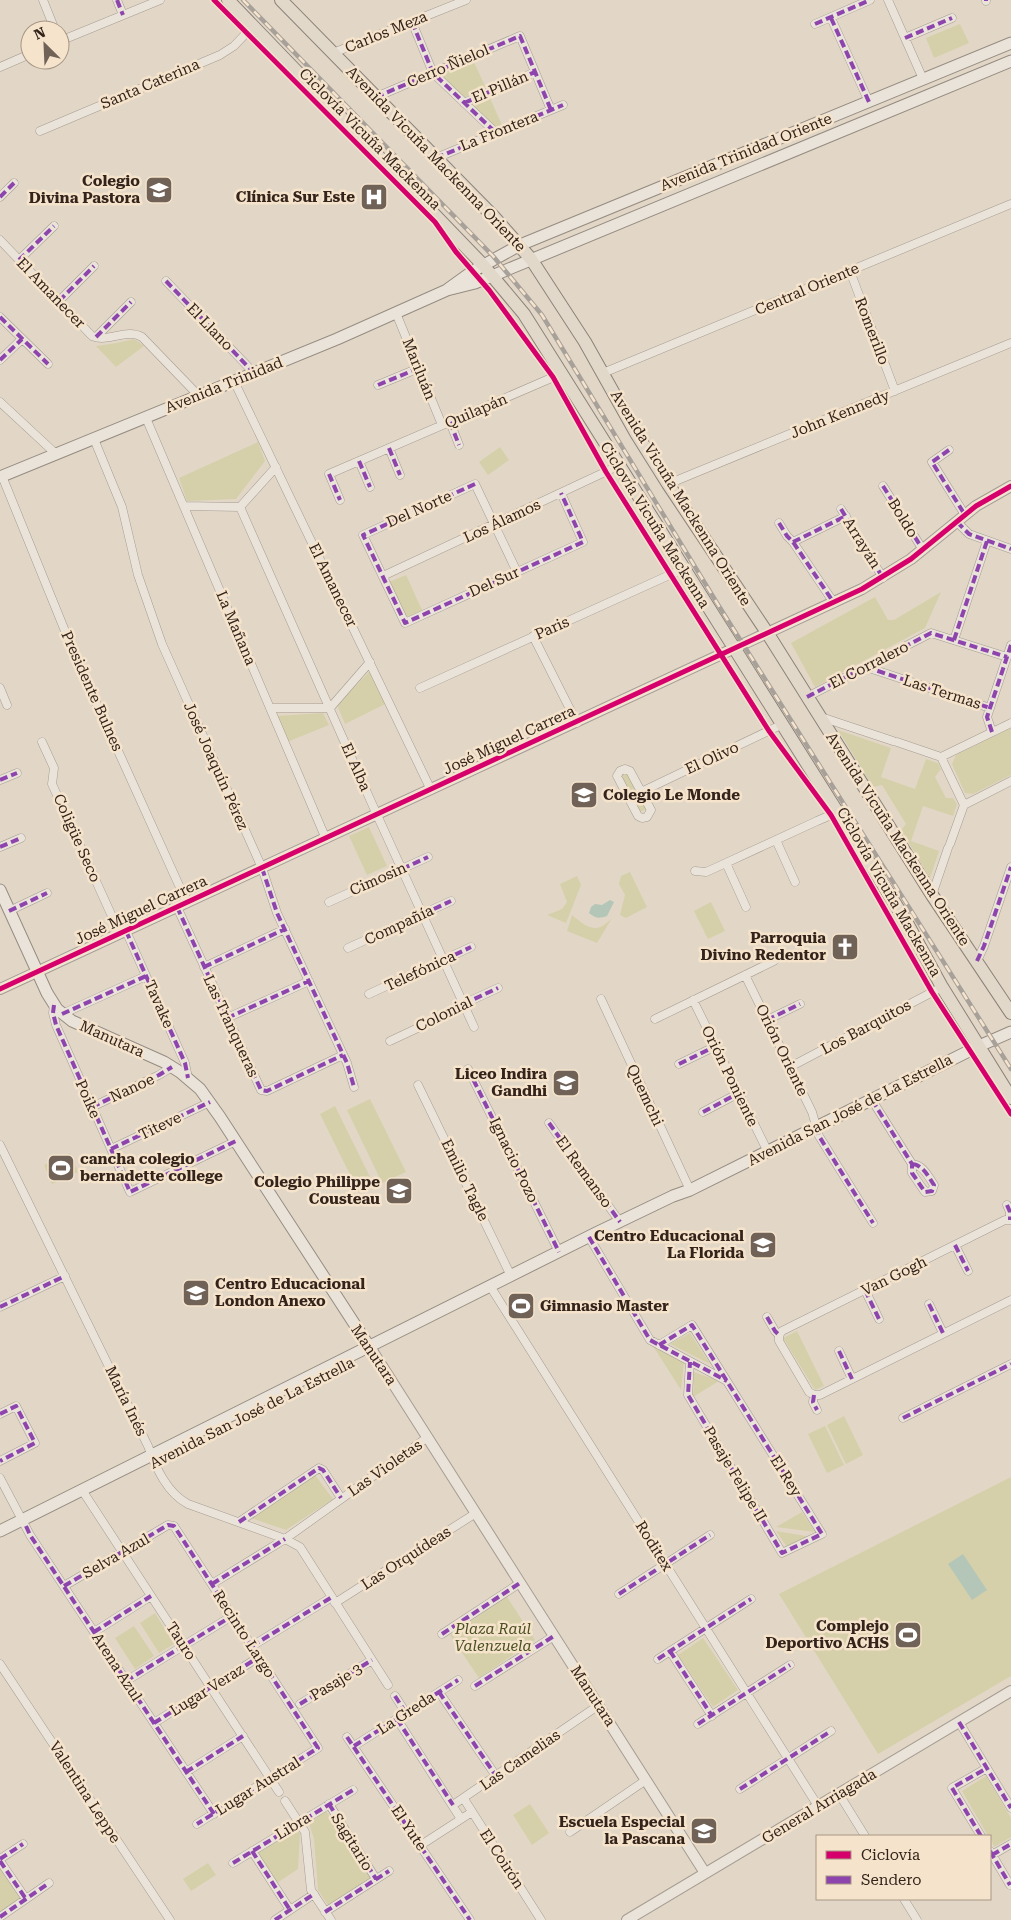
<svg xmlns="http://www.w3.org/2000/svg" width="1011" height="1920" font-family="'Roboto Serif',serif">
<rect width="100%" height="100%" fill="#e2d7c7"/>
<path fill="#d5d0a9" d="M960,24l9,19 -35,15 -8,-20z
M473,60l13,28 -25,11 -24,-23z
M489,96l13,29 -11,5 -24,-24z
M134,339l10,7 -28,21 -20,-21 21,-3z
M258,442l7,19 -29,38 -49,2 -8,-23z
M500,447l9,13 -21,15 -9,-13z
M406,575l16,35 -16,8 -17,-36z
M941,592l-16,36 -110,59 -24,-44 84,-46 13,23h6z
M370,671l15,33 -40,20 -8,-19z
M323,713l6,12 -42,17 -11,-26z
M1011,728v47l-38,19 -8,-1 -13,-29 4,-9z
M838,730l53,18 -10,29 34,12 11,-30 12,4 3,6 -6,8 11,21h7l4,6 -4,12 -30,-10 -12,35 28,10 -9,27 -29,-48 5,-6 -24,-39 -9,2z
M628,772l19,37 -8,3 -19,-36z
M369,827l18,39 -20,9 -18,-39z
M630,872l17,35 -21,11 -6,-3 5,-20 -6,-11 2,-8z
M577,876l4,9 -15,38 -19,-8 15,-6 5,-7 -7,-18z
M711,902l14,29 -17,8 -14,-28z
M572,915c16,13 24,20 40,3l-15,25 -30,-12z
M370,1099l36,73 -24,11 -35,-73z
M335,1106l39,79 -15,8 -39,-79z
M70,1153l8,19 -26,12 -8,-19z
M797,1331l27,55 -9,4 -32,-52z
M690,1333l20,31 -40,-20z
M653,1346l31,15 -3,29z
M694,1372l25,9 -26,16z
M844,1416l19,39 -17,9 -19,-39z
M825,1426l19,39 -17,8 -19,-39z
M315,1475l18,24 -47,31 -35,-12z
M1011,1477v199l-133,78 -99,-160z
M802,1512l13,20 -39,-5z
M776,1531l36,6 -25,10z
M507,1597l28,43 -56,38 -29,-43z
M155,1613l19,31 -15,9 -19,-30z
M134,1626l20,30 -19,13 -20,-31z
M703,1638l35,52 -25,17 -35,-52z
M986,1776l25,42v19l-17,10 -4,-11h-2l-26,-45z
M530,1804l19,29 -17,12 -19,-30z
M326,1811l44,67 -42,27 -10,-15 -4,-51 -5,-16z
M296,1828l4,6 -2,35 -21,14 -20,-31z
M208,1863l8,12 -25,16 -8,-12z
M0,1869l20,29 -20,15z"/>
<path fill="#b3c6b8" d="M610,900l4,2 -7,14c-8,3 -12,2 -18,-3l2,-6 4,-3 7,1z
M963,1554l24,36 -15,10 -24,-36z"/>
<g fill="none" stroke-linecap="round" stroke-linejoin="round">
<g stroke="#a69c91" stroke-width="9">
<path id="minor" d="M43,0l12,30
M117,0l6,15
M888,0l35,79
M986,0v1
M831,18l38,84
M412,22l21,51 62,59
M815,24l55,-24
M905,38l47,-20
M60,41l100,-41
M333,53l133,-53
M0,67l30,-13
M376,97l144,-61 31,74
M464,103l71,-31
M40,131l180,-76 14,-9 19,-20
M436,158l127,-53
M0,197l14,-14
M0,240l92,96c17,7 34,-8 50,1l57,59
M19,260l35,-34
M850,271l45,120
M166,281l88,92
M59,301l35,-35
M396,313l46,112
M0,317l48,47
M96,337l35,-35
M0,360l22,-21
M603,373l408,-169
M234,381l197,409
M378,385l41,-17
M0,402l56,52
M146,418l180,421
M450,422l9,23
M94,439l28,68 16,68 24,69 100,224 15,45 70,150 7,24
M389,448l11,27
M949,450l-17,12 33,53
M359,461l11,26
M2,476l74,182 111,245
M668,484l343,-141
M883,486l40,64
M340,500l-11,-26 234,-101
M184,506l56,1 36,-40
M240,507l137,308 97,212
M841,509l42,69
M957,522l12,12 42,15
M779,523l8,13 6,6 41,61
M793,542l53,-26
M517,572l-42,-88 -112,51 42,88 178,-81 -22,-49
M383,576l237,-111
M533,636l44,87
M954,640l33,-99
M866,667l124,41
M0,688l7,17
M420,688l265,-120
M807,697l124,-64 76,24
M270,708h60l40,-46
M821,717l72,24
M992,732l-5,-15 24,-72
M42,742l12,26 -2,16 68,150
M897,742l44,15 70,-34
M941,757l23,48
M625,769l5,2 21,39 -4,7 -5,1 -4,-2 -21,-40 3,-5z
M0,780l17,-7
M641,792l142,-68
M776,840l19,42
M950,844l14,-39 47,-24
M0,847l21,-9
M726,863l20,44
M695,871l11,1 9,-4 102,-47 14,-6 6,-6
M932,895l16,-47
M329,902l99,-45
M177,907l84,183 6,1 76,-36
M9,911l38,-18
M126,931l59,132 3,15
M348,948l103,-47
M977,961l7,-15 27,-79
M204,967l81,-38
M745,975l67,137 7,24 54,87
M369,994l102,-47
M601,999l89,191
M693,1000l75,152
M54,1005l-1,8 3,12 74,167 106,-51
M62,1014l84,-38
M227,1018l82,-37
M655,1019l119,-58
M767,1020l33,-16
M390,1041l75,-35 7,-6 26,-12
M679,1064l37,-18
M790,1067l152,-80
M468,1069l91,183
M418,1085l93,191
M872,1100l40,64v9l13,19 7,-1 2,-6c-6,-9 -11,-20 -22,-21
M92,1107l67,-32 13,-8
M703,1112l36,-19
M549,1123l71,99
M0,1145l148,301c8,22 19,47 40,58l97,35 15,8 88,138
M111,1149l99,-47
M1007,1205l3,7v8
M589,1237l61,103 75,40
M955,1245l13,26
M490,1286l328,520
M865,1290l14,29
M929,1304l14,29
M0,1307l65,-31
M767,1317l8,14 4,4v6l30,51 5,3
M779,1335l3,-4 223,-111h6
M659,1345l33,-20 130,209 -40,19 -94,-158 2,-33
M839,1351l13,28
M814,1395h6l191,-95
M814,1395l-1,7 4,8
M0,1414l16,-8 19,37 -35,18
M903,1418l108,-54
M0,1478l30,57 184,279
M82,1490l197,302
M239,1522l80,-54 4,2 18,28
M212,1584l73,-45 143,-102
M64,1586l104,-61 6,1 144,222 -121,76
M619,1594l91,-59
M335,1603l141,-90
M94,1632l57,-36
M442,1634l78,-51
M252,1646l80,-49
M670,1651l42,65
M658,1659l93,-60
M0,1664l170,256
M126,1681l106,-65
M475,1686l79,-50
M439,1692l57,84
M395,1696l11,17
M300,1704l72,-44
M397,1719l64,100
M959,1722l52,86
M154,1723l105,-66
M698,1724l92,-59
M347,1737l123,183
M354,1746l104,-66
M186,1772l57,-36
M740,1789l91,-58
M839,1794l26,42
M464,1799l77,121
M285,1801l20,31 6,58 20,30
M329,1804l47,75
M453,1805l146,-100
M570,1832l76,-52
M981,1836l-29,-48 35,-20
M421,1845l51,-33
M252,1851l38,59
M990,1851l20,34
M992,1855l19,-11
M0,1859l23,-15
M0,1861l26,38
M233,1863l120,-73
M904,1899l13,21
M325,1912l64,-41
M0,1917l49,-34
M275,1920l39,-26"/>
</g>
<g stroke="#a69c91" stroke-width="12">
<path id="tertiary" d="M0,989l862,-400 49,-30 65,-53 35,-20
M373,1352l332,521
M627,1920l384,-229"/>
</g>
<g stroke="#968c81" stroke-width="13">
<path id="secondary" d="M448,289l25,-18 47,-26 491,-202
M0,477l337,-138 110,-49 28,-7 536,-222
M0,890l47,103 10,16 15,12 92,41 16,10 20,17 20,28 152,234
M0,1531l596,-298 77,-37 17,-6 289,-144 32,-14"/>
</g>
<g stroke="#8c8278" stroke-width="14">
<path id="primary" d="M228,0l255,265 41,49 382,607 36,66 69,111
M281,0l213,217 37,42 54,83 51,91 32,51 100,150 164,261 79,118"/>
</g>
<use href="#minor" stroke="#eae3d9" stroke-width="8"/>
<use href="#tertiary" stroke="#eae3d9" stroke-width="10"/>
<use href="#secondary" stroke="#eae3d9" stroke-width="11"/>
<use href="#primary" stroke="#e2d8ca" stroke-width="12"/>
<g stroke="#a8a19a" stroke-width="4.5">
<path id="rail" d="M243,0l250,256 49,59 175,288 294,466"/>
</g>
<use href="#rail" stroke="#f5e3cb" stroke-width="2.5" stroke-dasharray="8" stroke-linecap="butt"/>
<path stroke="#8e44ad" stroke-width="4" stroke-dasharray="8 4" stroke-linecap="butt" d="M117,0l6,15
M986,0v1
M831,18l38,84
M412,22l21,51 62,59
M815,24l55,-24
M905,38l47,-20
M376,97l144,-61 31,74
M464,103l71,-31
M436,158l127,-53
M0,197l14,-14
M19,260l35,-34
M166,281l88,92
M59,301l35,-35
M0,317l48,47
M96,337l35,-35
M0,360l22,-21
M378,385l41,-17
M450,422l9,23
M389,448l11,27
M949,450l-17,12 33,53
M359,461l11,26
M329,474l11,26
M475,484l-112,51 42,88 178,-81 -22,-49
M883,486l40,64
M841,509l42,69
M957,522l12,12 42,15
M779,523l8,13 6,6 41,61
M793,542l53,-26
M954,640l33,-99
M866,667l124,41
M807,697l124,-64 76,24
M992,732l-5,-15 24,-72
M0,780l17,-7
M0,847l21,-9
M262,868l15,45 70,150 7,24
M402,869l26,-12
M177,907l84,183 6,1 76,-36
M9,911l38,-18
M423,914l28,-13
M126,931l59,132 3,15
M444,960l27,-13
M977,961l7,-15 27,-79
M204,967l81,-38
M54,1005l-1,8 3,12 74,167 106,-51
M465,1006l7,-6 26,-12
M62,1014l84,-38
M227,1018l82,-37
M767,1020l33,-16
M679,1064l37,-18
M468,1069l91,183
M872,1100l40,64v9l13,19 7,-1 2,-6c-6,-9 -11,-20 -22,-21
M92,1107l67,-32 13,-8
M703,1112l36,-19
M549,1123l71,99
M816,1127l3,9 54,87
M111,1149l99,-47
M1007,1205l3,7v8
M589,1237l61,103 77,41
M955,1245l13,26
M865,1290l14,29
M929,1304l14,29
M0,1307l65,-31
M767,1317l8,14 4,4
M659,1345l33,-20 130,209 -40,19 -94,-158 2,-33
M839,1351l13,28
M814,1395l-1,7 4,8
M0,1414l16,-8 19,37 -35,18
M903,1418l108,-54
M239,1522l80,-54 4,2 18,28
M26,1526l4,9 184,279
M212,1584l73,-45
M64,1586l104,-61 6,1 144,222 -121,76
M619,1594l91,-59
M94,1632l57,-36
M442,1634l78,-51
M252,1646l80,-49
M670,1651l42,65
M658,1659l93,-60
M126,1681l106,-65
M475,1686l79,-50
M439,1692l57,84
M395,1696l11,17
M300,1704l72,-44
M397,1719l56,86
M959,1722l52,86
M154,1723l105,-66
M698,1724l92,-59
M347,1737l123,183
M354,1746l104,-66
M186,1772l57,-36
M740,1789l91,-58
M329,1804l47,75
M981,1836l-29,-48 35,-20
M252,1851l38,59
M990,1851l20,34
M992,1855l19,-11
M0,1859l23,-15
M0,1861l26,38
M233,1863l120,-73
M325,1912l64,-41
M0,1917l49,-34
M275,1920l39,-26"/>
<g stroke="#f5e3cb" stroke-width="8">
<path id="cycleway" d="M214,0l221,222 21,30 33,38 64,87 53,95 163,259 62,84 101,177 79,122
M0,989l862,-400 49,-30 65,-53 35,-20"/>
</g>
<use href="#cycleway" stroke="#d6006c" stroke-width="5"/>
</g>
<defs>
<g id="school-square" transform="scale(1.4375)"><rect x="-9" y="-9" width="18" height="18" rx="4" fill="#706257" stroke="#f5e3cb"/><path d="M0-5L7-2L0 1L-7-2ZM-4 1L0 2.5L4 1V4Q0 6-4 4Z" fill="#fff"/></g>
<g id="hospital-square" transform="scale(1.4375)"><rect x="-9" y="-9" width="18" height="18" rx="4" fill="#706257" stroke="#f5e3cb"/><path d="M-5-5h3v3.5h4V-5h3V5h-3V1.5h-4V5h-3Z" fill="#fff"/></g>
<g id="church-square" transform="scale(1.4375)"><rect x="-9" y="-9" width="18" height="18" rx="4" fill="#706257" stroke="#f5e3cb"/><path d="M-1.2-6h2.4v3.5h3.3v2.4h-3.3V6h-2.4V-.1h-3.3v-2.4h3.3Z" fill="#fff"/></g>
<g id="stadium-square" transform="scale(1.4375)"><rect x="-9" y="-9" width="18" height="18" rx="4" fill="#706257" stroke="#f5e3cb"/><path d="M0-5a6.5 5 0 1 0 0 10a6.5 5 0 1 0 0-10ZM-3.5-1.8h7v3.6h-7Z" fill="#fff"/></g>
</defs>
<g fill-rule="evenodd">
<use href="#school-square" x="159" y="190"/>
<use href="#hospital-square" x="374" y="197"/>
<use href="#school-square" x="584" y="795"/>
<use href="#church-square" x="845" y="947"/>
<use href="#school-square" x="566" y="1083"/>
<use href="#stadium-square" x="61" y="1168"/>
<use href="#school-square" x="399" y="1191"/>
<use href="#school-square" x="763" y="1245"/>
<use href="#school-square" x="196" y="1293"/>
<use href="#stadium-square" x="521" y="1306"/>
<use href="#stadium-square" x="908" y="1635"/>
<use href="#school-square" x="704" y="1831"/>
</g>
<g text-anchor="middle" stroke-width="5" stroke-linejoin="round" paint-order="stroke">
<g font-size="15" fill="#33231a" stroke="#f5e3cb">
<text transform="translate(386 32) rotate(-22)" y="5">Carlos Meza</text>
<text transform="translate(448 66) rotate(-23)" y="5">Cerro Ñielol</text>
<text transform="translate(150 84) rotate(-23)" y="5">Santa Caterina</text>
<text transform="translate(500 87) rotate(-23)" y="5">El Pillán</text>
<text transform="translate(499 131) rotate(-22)" y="5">La Frontera</text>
<text transform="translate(370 139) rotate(45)" y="5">Ciclovía Vicuña Mackenna</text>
<text transform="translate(746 152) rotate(-22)" y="5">Avenida Trinidad Oriente</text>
<text transform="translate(436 159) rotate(46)" y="5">Avenida Vicuña Mackenna Oriente</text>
<text transform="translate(807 289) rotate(-23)" y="5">Central Oriente</text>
<text transform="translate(51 293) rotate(46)" y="5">El Amanecer</text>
<text transform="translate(210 327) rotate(46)" y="5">El Llano</text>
<text transform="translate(872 331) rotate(69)" y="5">Romerillo</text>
<text transform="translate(419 369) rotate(68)" y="5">Mariluán</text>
<text transform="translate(224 385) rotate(-22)" y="5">Avenida Trinidad</text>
<text transform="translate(476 411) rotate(-23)" y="5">Quilapán</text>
<text transform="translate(840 414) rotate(-22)" y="5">John Kennedy</text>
<text transform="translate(681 498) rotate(58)" y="5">Avenida Vicuña Mackenna Oriente</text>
<text transform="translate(419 509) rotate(-24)" y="5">Del Norte</text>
<text transform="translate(903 518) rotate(58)" y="5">Boldo</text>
<text transform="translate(502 521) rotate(-25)" y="5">Los Álamos</text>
<text transform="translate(655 525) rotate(58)" y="5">Ciclovía Vicuña Mackenna</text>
<text transform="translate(862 543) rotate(58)" y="5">Arrayán</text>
<text transform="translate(494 582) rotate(-24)" y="5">Del Sur</text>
<text transform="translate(333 585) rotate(64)" y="5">El Amanecer</text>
<text transform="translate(236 628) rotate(67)" y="5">La Mañana</text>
<text transform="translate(552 628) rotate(-24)" y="5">Paris</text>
<text transform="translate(869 665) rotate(-27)" y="5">El Corralero</text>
<text transform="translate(92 691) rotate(66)" y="5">Presidente Bulnes</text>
<text transform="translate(942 692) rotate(18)" y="5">Las Termas</text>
<text transform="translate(509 740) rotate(-25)" y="5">José Miguel Carrera</text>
<text transform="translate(712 758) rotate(-25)" y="5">El Olivo</text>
<text transform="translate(216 766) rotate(66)" y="5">José Joaquín Pérez</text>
<text transform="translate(356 767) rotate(66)" y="5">El Alba</text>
<text transform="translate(77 838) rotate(66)" y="5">Coligüe Seco</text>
<text transform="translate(898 839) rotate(57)" y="5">Avenida Vicuña Mackenna Oriente</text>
<text transform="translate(378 879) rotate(-24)" y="5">Cimosin</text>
<text transform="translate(889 892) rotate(60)" y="5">Ciclovía Vicuña Mackenna</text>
<text transform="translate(141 910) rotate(-25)" y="5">José Miguel Carrera</text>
<text transform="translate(399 925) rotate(-25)" y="5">Compañía</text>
<text transform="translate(420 971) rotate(-25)" y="5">Telefónica</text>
<text transform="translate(159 1004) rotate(66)" y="5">Tavake</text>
<text transform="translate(444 1014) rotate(-26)" y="5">Colonial</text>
<text transform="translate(231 1026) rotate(65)" y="5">Las Tranqueras</text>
<text transform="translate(866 1027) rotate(-28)" y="5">Los Barquitos</text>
<text transform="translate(112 1039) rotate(24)" y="5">Manutara</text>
<text transform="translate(782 1050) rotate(64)" y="5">Orión Oriente</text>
<text transform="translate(730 1076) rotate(64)" y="5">Orión Poniente</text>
<text transform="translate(132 1088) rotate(-25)" y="5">Nanoe</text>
<text transform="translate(645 1095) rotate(65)" y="5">Quemchi</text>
<text transform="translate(88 1099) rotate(66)" y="5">Poike</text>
<text transform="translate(850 1110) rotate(-27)" y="5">Avenida San José de La Estrella</text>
<text transform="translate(160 1126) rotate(-26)" y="5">Titeve</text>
<text transform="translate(514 1160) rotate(64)" y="5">Ignacio Pozo</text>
<text transform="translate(584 1172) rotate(54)" y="5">El Remanso</text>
<text transform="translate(465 1180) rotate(64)" y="5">Emilio Tagle</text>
<text transform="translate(894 1276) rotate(-26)" y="5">Van Gogh</text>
<text transform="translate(374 1355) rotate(56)" y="5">Manutara</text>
<text transform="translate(126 1401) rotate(64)" y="5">María Inés</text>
<text transform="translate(252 1413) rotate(-27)" y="5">Avenida San José de La Estrella</text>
<text transform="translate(385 1468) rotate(-35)" y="5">Las Violetas</text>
<text transform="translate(735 1474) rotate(59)" y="5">Pasaje Felipe II</text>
<text transform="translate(786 1476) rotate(58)" y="5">El Rey</text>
<text transform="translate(654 1546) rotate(58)" y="5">Roditex</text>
<text transform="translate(116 1556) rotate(-30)" y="5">Selva Azul</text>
<text transform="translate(406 1558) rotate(-33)" y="5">Las Orquídeas</text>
<text transform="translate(244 1634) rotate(57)" y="5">Recinto Largo</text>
<text transform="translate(181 1641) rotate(57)" y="5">Tauro</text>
<text transform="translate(117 1667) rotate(57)" y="5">Arena Azul</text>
<text transform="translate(336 1682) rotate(-31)" y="5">Pasaje 3</text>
<text transform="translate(207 1690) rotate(-32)" y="5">Lugar Veraz</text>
<text transform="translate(593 1696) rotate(57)" y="5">Manutara</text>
<text transform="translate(406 1713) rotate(-33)" y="5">La Greda</text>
<text transform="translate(520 1760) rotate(-35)" y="5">Las Camelias</text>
<text transform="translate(258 1786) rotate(-32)" y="5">Lugar Austral</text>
<text transform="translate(85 1792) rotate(57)" y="5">Valentina Leppe</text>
<text transform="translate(819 1806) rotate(-31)" y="5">General Arriagada</text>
<text transform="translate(293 1826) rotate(-31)" y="5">Libra</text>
<text transform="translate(409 1828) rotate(56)" y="5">El Yute</text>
<text transform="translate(352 1842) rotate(58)" y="5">Sagitario</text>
<text transform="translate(502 1859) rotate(57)" y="5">El Coirón</text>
</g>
<g font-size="15" font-weight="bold" fill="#33231a" stroke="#f5e3cb" text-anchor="end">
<text x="140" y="186">Colegio<tspan x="140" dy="17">Divina Pastora</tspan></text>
<text x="355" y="202">Clínica Sur Este</text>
<text x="603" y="800" text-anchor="start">Colegio Le Monde</text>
<text x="826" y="943">Parroquia<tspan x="826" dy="17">Divino Redentor</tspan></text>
<text x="547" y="1079">Liceo Indira<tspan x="547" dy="17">Gandhi</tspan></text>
<text x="80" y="1164" text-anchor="start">cancha colegio<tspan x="80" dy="17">bernadette college</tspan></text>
<text x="380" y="1187">Colegio Philippe<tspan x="380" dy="17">Cousteau</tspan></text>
<text x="744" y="1241">Centro Educacional<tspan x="744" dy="17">La Florida</tspan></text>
<text x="215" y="1289" text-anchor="start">Centro Educacional<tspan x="215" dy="17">London Anexo</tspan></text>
<text x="540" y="1311" text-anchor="start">Gimnasio Master</text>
<text x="889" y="1631">Complejo<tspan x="889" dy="17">Deportivo ACHS</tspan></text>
<text x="685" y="1827">Escuela Especial<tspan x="685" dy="17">la Pascana</tspan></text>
</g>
<g font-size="15" font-style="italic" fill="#4a5021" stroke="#f5e3cb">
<text x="493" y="1634">Plaza Raúl<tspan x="493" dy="17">Valenzuela</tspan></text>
</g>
</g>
<rect x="816" y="1835" width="175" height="65" fill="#f5e3cb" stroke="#a79684"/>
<rect x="826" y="1851" width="25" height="8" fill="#d6006c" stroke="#a79684"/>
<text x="861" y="1860" font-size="15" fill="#33231a">Ciclovía</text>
<rect x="826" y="1876" width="25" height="8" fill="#8e44ad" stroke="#a79684"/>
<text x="861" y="1885" font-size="15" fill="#33231a">Sendero</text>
<g transform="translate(45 45) rotate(336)"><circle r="24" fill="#f5e3cb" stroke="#a79684"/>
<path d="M0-4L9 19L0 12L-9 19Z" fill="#706257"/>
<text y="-8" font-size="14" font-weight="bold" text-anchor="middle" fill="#33231a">N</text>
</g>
</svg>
